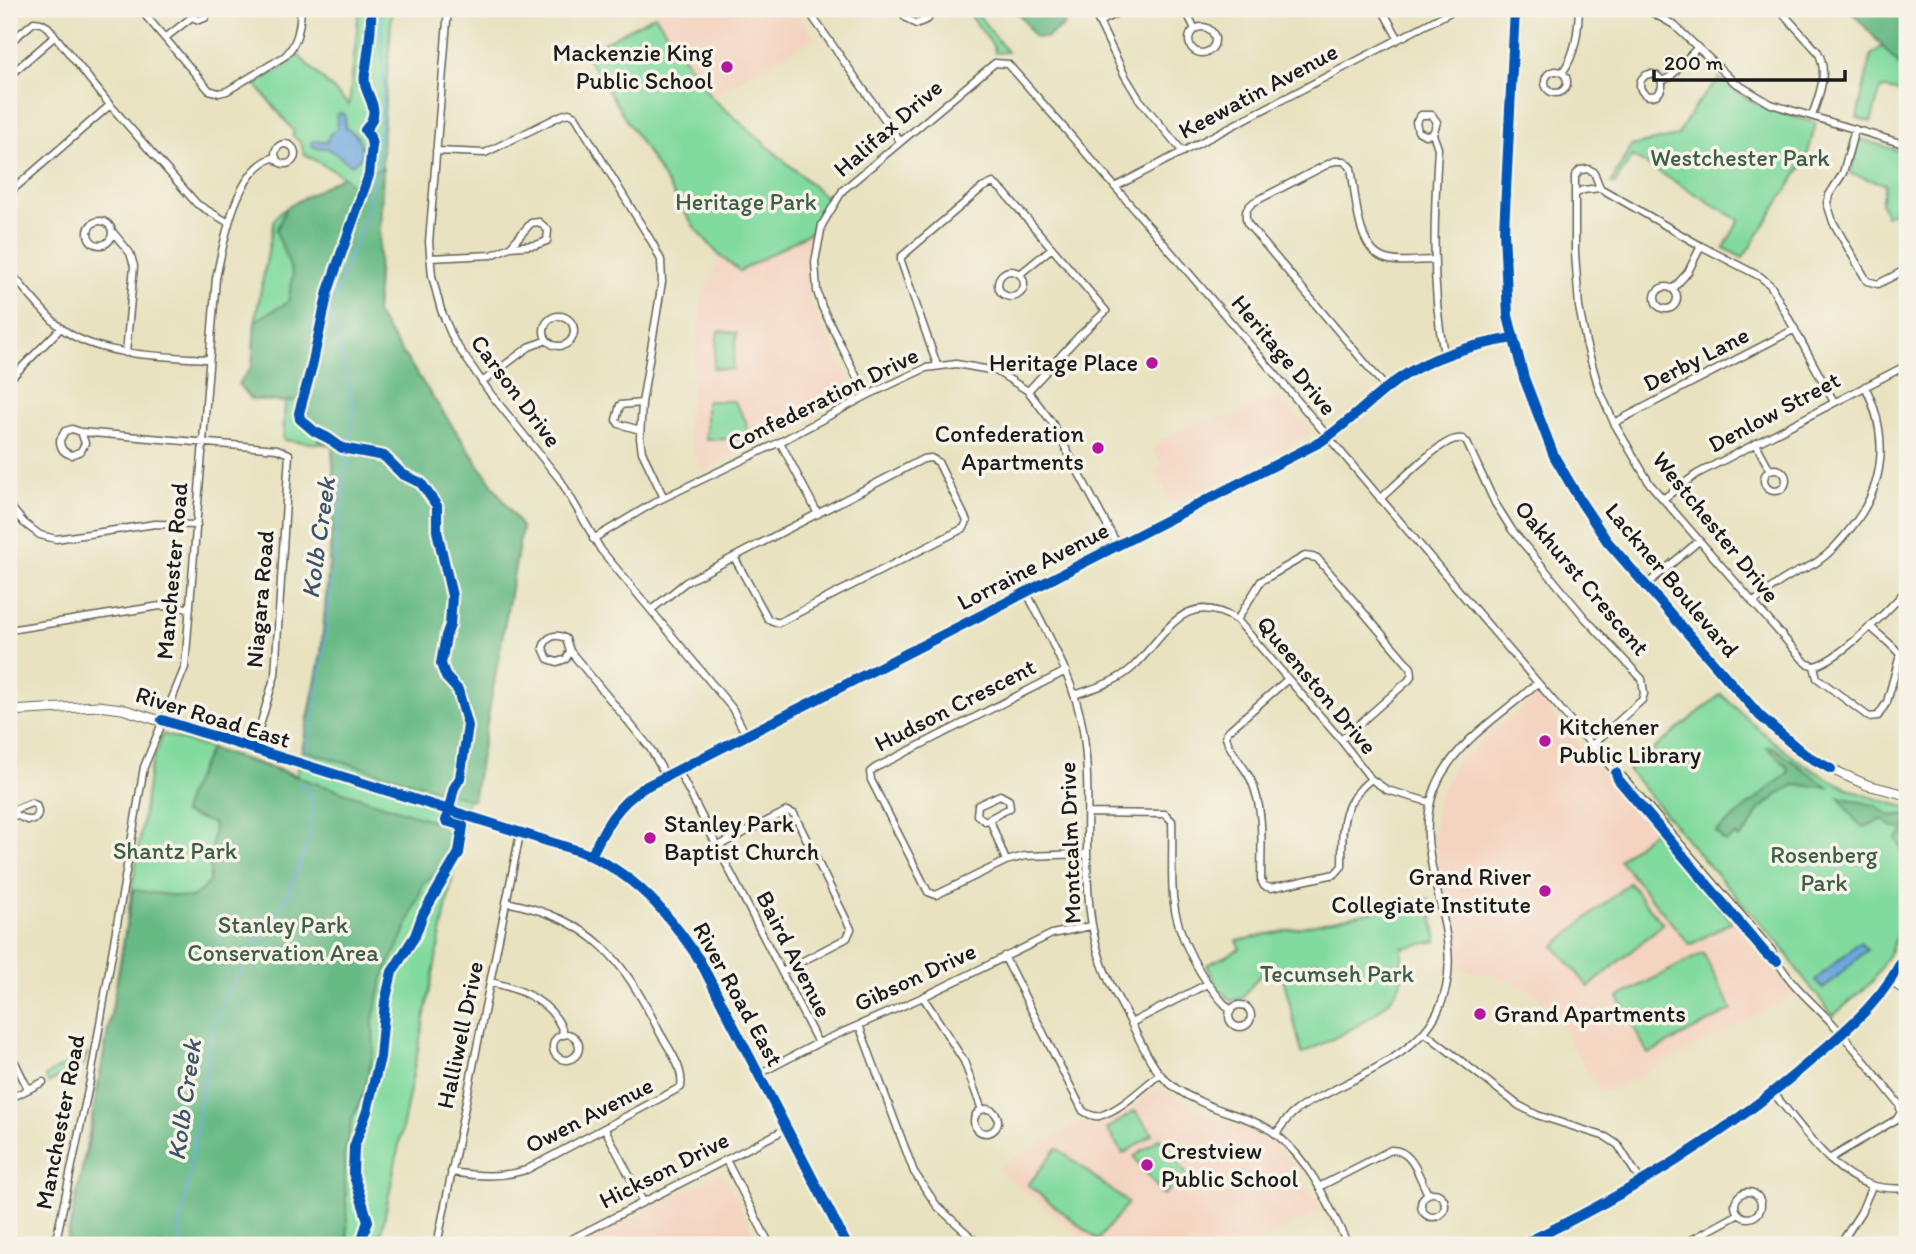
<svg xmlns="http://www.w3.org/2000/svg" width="1916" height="1254" font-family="Itim,sans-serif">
<rect width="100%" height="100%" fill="#f7f3e8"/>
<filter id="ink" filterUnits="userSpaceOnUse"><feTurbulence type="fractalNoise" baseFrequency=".0143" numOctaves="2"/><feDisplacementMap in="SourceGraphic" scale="14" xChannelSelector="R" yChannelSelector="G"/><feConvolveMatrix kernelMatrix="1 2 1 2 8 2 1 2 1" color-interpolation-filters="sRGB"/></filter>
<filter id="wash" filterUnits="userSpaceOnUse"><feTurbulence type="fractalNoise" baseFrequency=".00686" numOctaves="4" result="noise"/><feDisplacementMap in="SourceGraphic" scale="28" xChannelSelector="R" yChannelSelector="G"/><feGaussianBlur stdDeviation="1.57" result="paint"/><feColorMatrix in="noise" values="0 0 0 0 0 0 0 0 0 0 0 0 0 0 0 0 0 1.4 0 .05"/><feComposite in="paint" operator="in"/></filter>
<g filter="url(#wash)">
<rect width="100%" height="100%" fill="#e8e2c0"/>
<path fill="#f4d3c0" d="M651,9h144l20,29 -104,59z
M811,232l-5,39 4,31 44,90 -151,79 -17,-40 17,-136 17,-39 20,15z
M1277,394l34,39 -139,72 -17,-34 8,-8 -11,-13 10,-11 20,-10 38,-13 12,1z
M1536,695l118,136 -34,29 70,85 42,-23 62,73 -183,96 -14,-2 -41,-72 -2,1 -21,-27 -41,-16 -35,-5v-15l-24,-118 5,-40 18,-34z
M1161,1086l27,20 58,22 24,13 22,21 29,49 -67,34h-161l-98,-77 86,-46 12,4 10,-3 26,-13z
M722,1172l38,73h-176l-1,-2z"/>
<path fill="#81da9e" stroke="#4e7b5d" stroke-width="2" d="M359,9h33l-9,121 -7,184 146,214 -143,717h-313c34,-157 61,-315 84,-475l13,-36 134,41 24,-121 14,-157 -3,-52 -49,-5 2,-38 -34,-3 4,-78 19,-101 6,-8 63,-36 -39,-22 -3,-11 -9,-8 2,-4 -39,-47 25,-15 17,-15 52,51z
M970,9h8l-2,3 31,40 -12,1 -1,-6 -24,-32z
M655,15l56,82 115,100 -15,35 -71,39 -20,-15 -25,-28 -111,-175z
M1907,28v65l-26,-5 -10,34 -14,-4 14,-63z
M1720,78c32,29 56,34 96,45l-10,37 -63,98 -19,-10 15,-28 -107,-64 -17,28 -4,-1 20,-37 46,-10 18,-30z
M1860,139l47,14v51l-21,12 -5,-13 4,-19 -35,-10z
M718,331l19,2 -5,37 -19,-2z
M706,401h28l12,20 1,17 -41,2z
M1721,694c60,57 103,95 186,113v92l-4,19 -12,32 -19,32 -39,34 -38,-49 -12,-19 -73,-81 -82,-97z
M1654,831l78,91 -42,23 -71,-85z
M1629,883l34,41 -74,63 -35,-41z
M1429,899l8,42 -35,7c0,9 1,19 0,28 -5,37 -70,62 -100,78l-18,-73 -19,-12 -24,30 -10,2 -14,-14 -10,-22 33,-16 -3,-8z
M1703,953l29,57 -84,44 -30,-57z
M88,1053l-4,11 -36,19 -3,-7z
M1135,1111l18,23 -30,20 -16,-25z
M1160,1138l28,38 -25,19 -29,-38z
M1057,1148l71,55 -30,37 -70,-55z"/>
<path fill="#68ba85" stroke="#426b50" stroke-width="2" d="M1014,9h41l10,16 -19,13 -11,-1c-8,-10 -11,-19 -21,-28z
M1849,9h58v61l-6,-3z
M383,168l-7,146 146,214 -49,272 -171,-50 19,-96 14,-157 -3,-52 -13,-4 -4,-13 -7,-11 -2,-19 -20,4 -35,-3 -13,-15 14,-18 3,-45 33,-19 5,-27 -17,-44 10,-23 57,-32 16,18 12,-23z
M1767,747h6l55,40 -33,-2 -12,6 -25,20 -9,18 -10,10 -3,-4 -11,7 -9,-10 73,-60 -2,-6z
M210,749l248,80v14l-11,24 -23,16 -21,53 -20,41 -10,43 1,29 -9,42 -13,28 -8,38 4,88h-282l22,-101 45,-254 59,8 17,-15 5,-59 -31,-11 4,-17z
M1839,797l35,8 17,11 16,-2 -1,42 -10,-17 7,-6 -1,-4 -10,-2 -8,-8 -20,8 -7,-4z"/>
<path fill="#6ba7dc" stroke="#44627c" stroke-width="2" d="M339,113l6,1v14c14,6 17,14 17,28l-10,9 -25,-17h-9l-7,-2 2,-5 14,1 2,-7 8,-7v-13z
M1860,942l7,8 -44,39 -8,-9z"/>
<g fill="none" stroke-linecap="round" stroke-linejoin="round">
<path stroke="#6ba7dc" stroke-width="2" d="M377,165l7,-75 -3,-81
M306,752l7,-26 41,-318 -24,-98 36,-95 10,-44
M180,1245l-1,-8 36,-225 72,-115 22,-59 2,-18 4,-9 -3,-4 -6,-23 -8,1"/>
</g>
</g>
<g filter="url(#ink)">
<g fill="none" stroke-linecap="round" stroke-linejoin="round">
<g stroke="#636155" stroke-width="9">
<path id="street" d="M140,9l69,81 10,3 8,-2 58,-35c13,-13 15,-29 16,-47
M448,9l-19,233 3,34 9,34 13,31 36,52 71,88 40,69 131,158 14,27
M558,9h1
M807,9l93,132
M903,9l2,8 11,7 12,-5 3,-10
M1093,9l6,13
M1126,9l-27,13 26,54 14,23 44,53
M1185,9l10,20
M1382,9l16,29
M1646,9l28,16 60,57 37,22 136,41
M1779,9l39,43c11,21 1,43 -6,64
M1189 40a13 13 0 1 1 26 0a13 13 0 1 1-26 0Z
M165,38l27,-21 7,3 6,-2 5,-9
M9,43l25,-21 7,1 7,4 62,78 87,99 32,19
M1545 82a11 11 0 1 1 22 0a11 11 0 1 1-22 0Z
M1562,73c14,-19 16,-41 17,-64
M1640 85a11 11 0 1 1 22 0a11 11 0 1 1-22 0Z
M9,76l45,-39
M1662,81l8,-4 27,-29
M1855,129l-12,44 -14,22 -2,8 6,19 34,59 11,3 29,-15
M1433,134l-8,1 -7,-4 -2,-9 5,-7h11l5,7 -4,12 5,14c-4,70 -7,138 6,207
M275 154a10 10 0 1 1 20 0a10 10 0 1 1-20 0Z
M436,151l49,2 77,-38 7,-2 6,3 78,128 8,16 1,22 -20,121 -2,35 2,14 22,46
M1115,187l341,-178
M9,193l101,-88
M1575,194l8,-4 17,-2
M88 233a12 12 0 1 1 24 0a12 12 0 1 1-24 0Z
M112,231l18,22 4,13 -8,87
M430,258l62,-3 18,-8 26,-2 11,-4 1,-11 -9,-8 -8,1 -21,24
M998 284a13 13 0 1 1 26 0a13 13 0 1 1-26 0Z
M9,271c16,18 32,40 51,56 36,30 104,29 148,32
M1020,274l32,-26
M1655 298a11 11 0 1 1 22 0a11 11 0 1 1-22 0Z
M1673,289l15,-17 13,-26
M544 331a15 15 0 1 1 30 0a15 15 0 1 1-30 0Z
M937,365l-36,-104v-4l81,-69 11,-5 10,8 103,120 -28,26 -50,54
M9,380l52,-52
M482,382l47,-35 18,-7
M1387,389l-140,-166c-3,-10 -1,-15 7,-21l80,-41h10l7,7c5,26 5,79 32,90 15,6 35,2 50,2
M866,396l-44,-89 -5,-16 -2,-29 7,-37 21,-35 152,-127 13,1c206,233 403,475 608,709l7,4 149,174c13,29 39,50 60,72 24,26 45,54 67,81l2,8 -4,7 -68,40
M1614,423l181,-94
M640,430l-21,-6 -3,-4 4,-15 22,-2
M81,432l4,11 -4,8 -9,4c-9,-2 -12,-7 -12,-15l5,-9 7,-2 9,3 196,17 12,5 -14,221 -22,74
M780,442l38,72
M1756,444l14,26
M1764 480a11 11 0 1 1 22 0a11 11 0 1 1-22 0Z
M1380,499c15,-13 60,-59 77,-60 6,-1 6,0 10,4l28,60 17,27 73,88 57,61 2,15 -2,6 -50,45
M1663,499l34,-25 210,-109
M9,505l15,18 16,12 16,4 99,-15 42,1
M593,539l64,-38 123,-59 86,-46 60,-28 30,-4 40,7 32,20 23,30 67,125
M1646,585l53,-44
M1027,593c22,44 48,88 56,137 13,84 -11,171 26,251 7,15 15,28 22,42 9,17 17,37 29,51 10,12 25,21 39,27 25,13 56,16 78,34 35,28 52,71 71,110
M1753,603c11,-9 22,-19 35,-26 9,-6 20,-9 29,-15 14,-9 24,-22 34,-34 35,-43 38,-93 14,-142
M651,610l35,-28 48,-25 34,62 10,4 186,-95 3,-7 -29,-59 -7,-4 -8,1 -189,98
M1237,620l24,-39 44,-25 12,2 94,110 1,6 -3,6 -68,60
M9,630l151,-24 30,2
M570,651l-4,8 -9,3 -9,-3 -5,-11c3,-11 13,-16 23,-9l4,12 80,97 16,28
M1814,666l-8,-3 -156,-179 -36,-61 -15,-34 -13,-46 -7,-36 -4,-54v-77l5,-6 8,-1 6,3 6,16 101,58 60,31 10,9 63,116
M1814,666l3,12 52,39 9,-1 9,-14 13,-47c-5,-9 -22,-20 -30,-29
M1814,666c24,-5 76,-57 93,-77
M1066,671l-191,97 -5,4 1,8 57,112 8,3 70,-34 19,-5 61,-2
M1288,679l-61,53 -1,5c4,16 18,28 25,43 14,31 10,66 10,100l3,6 7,2 64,-14 7,-8c1,-39 -4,-60 29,-87
M1074,695c21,-7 43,-13 59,-28 33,-31 50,-80 104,-47l104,120 30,39 16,11 42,12
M678,770l140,273
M1616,773l2,6 149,176 8,5
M1000,795l9,5 1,8 -25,13 -8,-6 1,-10z
M31,803l5,2c3,6 3,11 -2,15h-7l-18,-8z
M1087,813l78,1 7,7c1,25 -1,51 1,76 4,41 29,85 58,114
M990,820l16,41
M718,846l69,-35 7,3 57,115 -4,9 -65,34
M1004,956l79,155c5,3 10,6 16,5 22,-6 43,-28 61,-42
M490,982c31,7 65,20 74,53
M923,997l41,64 18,49
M1229 1016a11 11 0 1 1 22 0a11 11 0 1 1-22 0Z
M1131,1023l76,-39
M859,1025l55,147 23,34 43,39
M1424,1032l94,73 19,10 69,22 12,8 24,38
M553 1047a13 13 0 1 1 26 0a13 13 0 1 1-26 0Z
M9,1050l19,39
M759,1074l59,-31 105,-46 129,-63 39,-8
M1774,1094c28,32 56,80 100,92 11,3 22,2 33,3
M9,1099l34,-17
M974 1121a12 12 0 1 1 24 0a12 12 0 1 1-24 0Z
M605,1129l38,73
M1276,1134c6,-9 12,-18 21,-24 8,-6 18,-11 27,-15 40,-22 93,-41 114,-84 38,-77 -41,-160 4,-237 22,-38 64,-62 95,-91
M726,1160l44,85
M451,1172c27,4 49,6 75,-2l155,-83c3,-19 -12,-38 -21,-54 -38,-76 -67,-113 -154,-131
M1319,1187l72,-37c22,-1 28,28 37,44
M1735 1205a13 13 0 1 1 26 0a13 13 0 1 1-26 0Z
M1421 1205a12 12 0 1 1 24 0a12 12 0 1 1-24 0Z
M1686,1243l53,-29
M55,1245l36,-169 53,-309 41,-100 31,-389c8,-35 19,-111 60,-121
M437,1245l83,-411
M560,1245l226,-116
M1840,1245l21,-33 11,-26"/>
</g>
<g stroke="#636155" stroke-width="11">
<path id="secondary" d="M1515,9l-11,222 4,85 16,62 30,78 53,85 153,175 44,38 27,15 36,16 40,10
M9,711l89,-5 24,3 457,142c55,21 90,63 121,110l147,284
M591,856c14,-29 26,-52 54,-69l675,-345c34,-22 60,-54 95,-73 31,-17 64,-25 98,-31
M1891,980l16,12
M1521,1245c111,-53 201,-107 294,-188 36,-31 74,-63 92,-108"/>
</g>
<use href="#street" stroke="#fff" stroke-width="6"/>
<use href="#secondary" stroke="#fff" stroke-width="9"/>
<g stroke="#f7f3e8" stroke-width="15">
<path id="cycleway" d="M1515,9l-11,222 4,85 16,62 30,78 27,46 26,39 153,175 44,38 27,15
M162,720l417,131c55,21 90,63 121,110l147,284
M1616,773l2,6 149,176 10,6
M591,856c14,-29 26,-52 54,-69l675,-345c34,-22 60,-54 95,-73 31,-17 64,-25 98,-31
M360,1245l8,-24 -15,-48 1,-26 13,-36 13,-54 5,-55 7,-30 23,-36 8,-22 36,-61 4,-27 -17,-5 8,-33 6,-10 8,-52 -10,-36 -12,-13 -5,-13 5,-28 4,-11 2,-29 -15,-65v-25l-16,-23 -19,-9 -18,-18 -42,-8 -14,-10 -14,-7 -14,-12 -1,-6 13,-47 16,-75 41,-116 3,-30 -2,-8 -5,-7c21,-23 -4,-34 0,-56 3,-21 7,-43 6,-65
M1521,1245c111,-53 201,-107 294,-188 36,-31 74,-63 92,-108"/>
</g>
<use href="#cycleway" stroke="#0057b8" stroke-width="10"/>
</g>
</g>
<g fill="#b5179e" stroke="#f7f3e8" stroke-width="2.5">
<circle cx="727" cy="67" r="7"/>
<circle cx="1152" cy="363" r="7"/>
<circle cx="1098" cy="448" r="7"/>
<circle cx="1545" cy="741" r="7"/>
<circle cx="650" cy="838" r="7"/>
<circle cx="1545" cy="891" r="7"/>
<circle cx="1480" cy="1014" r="7"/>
<circle cx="1147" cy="1165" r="7"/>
</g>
<g text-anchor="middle" stroke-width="7" stroke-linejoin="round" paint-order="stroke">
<g font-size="24" fill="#1c1c1c" stroke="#f7f3e8" text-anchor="end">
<text x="713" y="61">Mackenzie King<tspan x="713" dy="28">Public School</tspan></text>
<text x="1138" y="371">Heritage Place</text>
<text x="1084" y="442">Confederation<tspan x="1084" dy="28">Apartments</tspan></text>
<text x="1559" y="735" text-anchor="start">Kitchener<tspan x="1559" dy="28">Public Library</tspan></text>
<text x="664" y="832" text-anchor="start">Stanley Park<tspan x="664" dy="28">Baptist Church</tspan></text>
<text x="1531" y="885">Grand River<tspan x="1531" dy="28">Collegiate Institute</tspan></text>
<text x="1494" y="1022" text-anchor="start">Grand Apartments</text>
<text x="1161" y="1159" text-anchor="start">Crestview<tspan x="1161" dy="28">Public School</tspan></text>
</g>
<g font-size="24" fill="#1c1c1c" stroke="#f7f3e8">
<text transform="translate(1258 91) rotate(-28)" y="8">Keewatin Avenue</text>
<text transform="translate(888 128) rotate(-41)" y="8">Halifax Drive</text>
<text transform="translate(1284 355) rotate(50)" y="8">Heritage Drive</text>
<text transform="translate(1696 359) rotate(-27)" y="8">Derby Lane</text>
<text transform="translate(516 391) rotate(53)" y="8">Carson Drive</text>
<text transform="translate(823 399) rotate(-26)" y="8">Confederation Drive</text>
<text transform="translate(1774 412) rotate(-28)" y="8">Denlow Street</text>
<text transform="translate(1716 527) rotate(51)" y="8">Westchester Drive</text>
<text transform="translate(1033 566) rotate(-27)" y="8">Lorraine Avenue</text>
<text transform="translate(172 571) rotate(-85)" y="8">Manchester Road</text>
<text transform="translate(1582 578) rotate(50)" y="8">Oakhurst Crescent</text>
<text transform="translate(1672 580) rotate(50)" y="8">Lackner Boulevard</text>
<text transform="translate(260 599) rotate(-85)" y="8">Niagara Road</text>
<text transform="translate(1317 685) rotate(50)" y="8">Queenston Drive</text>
<text transform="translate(955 705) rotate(-27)" y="8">Hudson Crescent</text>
<text transform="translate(213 717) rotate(17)" y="8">River Road East</text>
<text transform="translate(1070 843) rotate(-92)" y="8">Montcalm Drive</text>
<text transform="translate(794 954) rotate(63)" y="8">Baird Avenue</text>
<text transform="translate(915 977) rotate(-25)" y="8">Gibson Drive</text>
<text transform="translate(738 994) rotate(61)" y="8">River Road East</text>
<text transform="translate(460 1035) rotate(-78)" y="8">Halliwell Drive</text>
<text transform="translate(589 1115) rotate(-27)" y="8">Owen Avenue</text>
<text transform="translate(60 1122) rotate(-79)" y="8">Manchester Road</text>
<text transform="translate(664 1170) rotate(-27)" y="8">Hickson Drive</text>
</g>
<g font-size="24" fill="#3f5e4a" stroke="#f7f3e8">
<text x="1740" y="166">Westchester Park</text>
<text x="746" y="210">Heritage Park</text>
<text x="175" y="859">Shantz Park</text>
<text x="1824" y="863">Rosenberg<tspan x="1824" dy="28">Park</tspan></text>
<text x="283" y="933">Stanley Park<tspan x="283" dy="28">Conservation Area</tspan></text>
<text x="1337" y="982">Tecumseh Park</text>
</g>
<g font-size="26" font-style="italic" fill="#3c5469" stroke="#f7f3e8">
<text transform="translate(318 538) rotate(-82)" y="9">Kolb Creek</text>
<text transform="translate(184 1100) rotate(-82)" y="9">Kolb Creek</text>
</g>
</g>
<rect width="1916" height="1254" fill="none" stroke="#f7f3e8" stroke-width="35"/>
<path d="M1654 70v10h191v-10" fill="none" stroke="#1c1c1c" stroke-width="3.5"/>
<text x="1664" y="70" font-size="21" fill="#1c1c1c" stroke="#f7f3e8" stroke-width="5" paint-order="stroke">200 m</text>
</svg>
